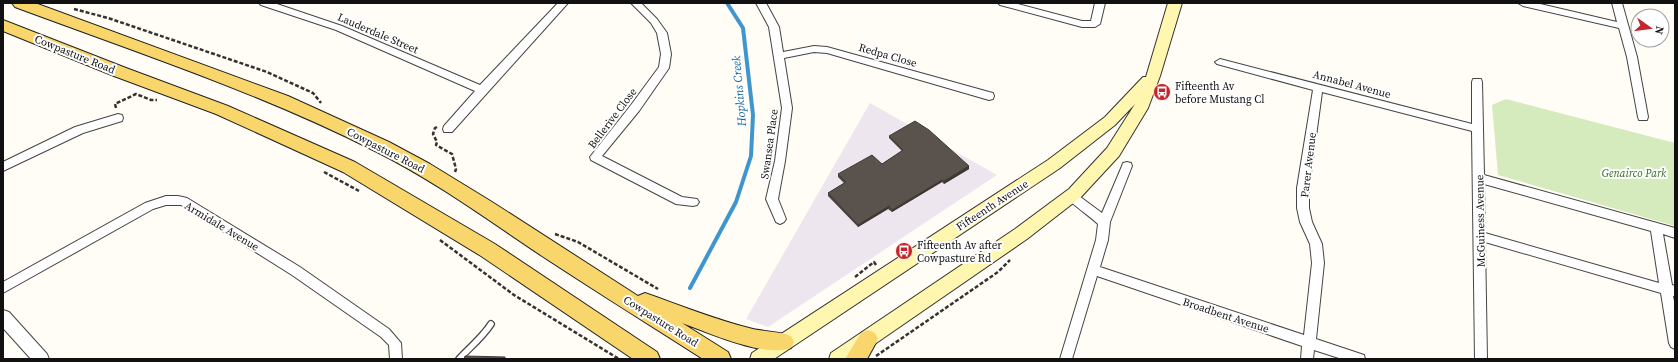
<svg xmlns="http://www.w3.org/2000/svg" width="1678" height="362" font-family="'Source Serif 4',serif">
<rect width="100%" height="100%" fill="#fffdf5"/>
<path fill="#eee6ef" d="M870,103l127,72 -229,152 -22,-8z"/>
<path fill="#d5ebbd" d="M1506,99l169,44v83l-177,-51 -6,-70z"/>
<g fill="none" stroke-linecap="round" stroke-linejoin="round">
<path stroke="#3f96cf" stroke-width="4" d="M690,288l46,-86 15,-46 2,-41 -10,-87 -16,-25"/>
<g stroke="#444" stroke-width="8">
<path id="service" d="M459,359c11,-12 23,-21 32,-35"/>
</g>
<g stroke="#444" stroke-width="2">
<path id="minor" d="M259,3h15l68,23 138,59 78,-82h10l-116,129h-8l-1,-3 1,-3 31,-35 -139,-61 -75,-25z
M631,3h10l16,16 10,14 4,21 -2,14 -30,43 -37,45 80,41 15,2 2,3 -2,3 -4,1 -17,-2 -85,-44 -1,-3 41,-52 28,-38 2,-13 -4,-21 -6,-10z
M756,3h10l13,24 4,25 31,-6 13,1 162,45 4,1 1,3 -1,3 -4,1 -162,-47 -13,-1 -30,6 8,50 -7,53 -7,38 8,20 -2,3 -4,2 -4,-2 -10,-23 9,-38 7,-53 -13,-81z
M998,3h16l68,18h9l4,-18h10l-5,21 -5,3h-13l-82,-22z
M1518,3h18l81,19 -5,-19h10l15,54 11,60 -1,3h-8l-1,-3 -11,-60 -8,-29 -96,-22z
M1220,59l252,65v-42l1,-3h8l1,3 2,93 191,53v10l-12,-4 9,51 3,1v10h-2l2,10v43l-4,-2 -2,-4 -8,-50 -176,-51 2,117h-12l-3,-228 -150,-39 -13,96v20l3,14 10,22 2,19 -8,76 48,16 1,4h-23l-28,-9 -1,9h-12l1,-13 -205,-70 -25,83h-12l36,-119 2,-16c-6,-6 -30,-23 -33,-28l2,-3 4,-1 4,1 27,20 20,-47 1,-3 4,-1 4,1 1,3 -22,56 -2,18 -8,27 204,68 8,-72 -2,-19 -10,-22 -3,-14v-20l16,-98 -96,-26 -2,-2zM1484,184l167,47 8,52 -174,-50z
M118,114l4,1 1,3 -1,3 -39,12 -80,38v-9l72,-35z
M166,196h12l9,2 113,69 89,62 12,14 1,16h-12l-1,-14 -8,-8 -89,-62 -111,-70h-15l-13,4 -150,84v-11l142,-79z"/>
</g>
<g stroke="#444" stroke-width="2">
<path id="tertiary" d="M3,310l6,2 38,42 2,5h-18l-28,-31z"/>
</g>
<g stroke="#333" stroke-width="2">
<path id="secondary" d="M1168,3h14l-22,73 -12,32 -29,48 -38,41 -54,42 -174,120h-24l2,-6 184,-124 54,-40 38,-41 28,-44 -20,21 -55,43 -286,191h-24l2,-6 296,-193 57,-43 38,-40h3z"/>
</g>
<g stroke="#222" stroke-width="2">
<path id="primary" d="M12,3h23l253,93 101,46 41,22 62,38 146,94 7,-3c34,12 69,26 104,35 14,4 29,3 42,8l3,6 -3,6c-26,10 -82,-15 -109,-25l46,29 3,7h-28c-53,-34 -108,-68 -161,-103 -54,-36 -107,-75 -165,-104 -116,-59 -241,-100 -362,-145z
M3,20l123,48 102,38 127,56 140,82 162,108 3,7h-27l-152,-103 -138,-84 -127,-58 -102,-38 -111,-45z
M868,330l7,3 3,6 -11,20h-22l16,-26z"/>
</g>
<path stroke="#333" stroke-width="2.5" stroke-dasharray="4 2" stroke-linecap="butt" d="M74,9l34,9 159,54 46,21 8,10
M116,108l-1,-4 21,-10 15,6h6
M437,127l-2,1 -2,6 4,8 -1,3 16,9 4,15 -1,3
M324,172l35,19
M555,234l23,8 80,47
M440,240l74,55 105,64
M855,277l19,-15 2,3
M876,356l122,-84 12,-12"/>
<use href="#service" stroke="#fff" stroke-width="5.5"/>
<use href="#minor" fill="#fff" fill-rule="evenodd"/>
<use href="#tertiary" fill="#fff" fill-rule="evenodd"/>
<use href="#secondary" fill="#fff6b0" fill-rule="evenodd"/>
<use href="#primary" fill="#f9d66b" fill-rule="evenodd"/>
</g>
<path fill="#4d4742" d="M889,136l80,30v3l-25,15 -2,-2 -50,30 -4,-3 -30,18 -30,-31v-3l16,-10 -6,-6v-3l44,-10 20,-13 -13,-13z"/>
<path fill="#3f3936" d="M969,166v3l-25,15v-3z
M942,180v2l-50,30v-2z
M889,206l-1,3 -30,18v-2z"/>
<path fill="#5a524d" stroke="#3f3936" d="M915,121l14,9 40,36 -25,15 -2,-1 -50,30 -3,-4 -31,19 -30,-32 18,-11 -8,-8 34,-19 10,9 21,-14 -14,-14z
M465,356l40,1v2h-41z"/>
<defs>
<g id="bus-disc" transform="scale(0.9)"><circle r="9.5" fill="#c4262e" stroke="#fff"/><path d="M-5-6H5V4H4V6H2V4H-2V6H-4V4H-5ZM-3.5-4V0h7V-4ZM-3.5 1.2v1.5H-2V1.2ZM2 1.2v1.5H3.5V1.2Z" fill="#fff"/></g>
</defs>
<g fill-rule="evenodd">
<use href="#bus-disc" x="1162" y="92"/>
<use href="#bus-disc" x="904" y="251"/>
</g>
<g text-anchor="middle" stroke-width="4" stroke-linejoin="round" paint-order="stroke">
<g font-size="11" fill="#111" stroke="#fff">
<text transform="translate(378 33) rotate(23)" y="4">Lauderdale Street</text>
<text transform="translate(75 54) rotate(22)" y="4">Cowpasture Road</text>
<text transform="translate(888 55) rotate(16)" y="4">Redpa Close</text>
<text transform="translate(1352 84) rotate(15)" y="4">Annabel Avenue</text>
<text transform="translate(612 118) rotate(-53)" y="4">Bellerive Close</text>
<text transform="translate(769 144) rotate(-82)" y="4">Swansea Place</text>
<text transform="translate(386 150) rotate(27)" y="4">Cowpasture Road</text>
<text transform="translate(1308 165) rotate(-83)" y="4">Parer Avenue</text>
<text transform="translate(992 205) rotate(-33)" y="4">Fifteenth Avenue</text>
<text transform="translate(1480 221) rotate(-91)" y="4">McGuiness Avenue</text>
<text transform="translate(222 226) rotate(31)" y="4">Armidale Avenue</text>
<text transform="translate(1226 315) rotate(18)" y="4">Broadbent Avenue</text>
<text transform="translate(661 321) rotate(32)" y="4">Cowpasture Road</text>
</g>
<g font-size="11" fill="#111" stroke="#fff" text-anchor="start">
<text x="1175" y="90">Fifteenth Av<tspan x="1175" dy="13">before Mustang Cl</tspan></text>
<text x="917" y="249">Fifteenth Av after<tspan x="917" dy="13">Cowpasture Rd</tspan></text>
</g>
<g font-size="11" font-style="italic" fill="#2f6b1f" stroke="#fff">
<text x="1634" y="177">Genairco Park</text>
</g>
<g font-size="12" font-style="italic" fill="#1768a6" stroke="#fff">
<text transform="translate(739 91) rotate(-95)" y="4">Hopkins Creek</text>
</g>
</g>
<rect width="1678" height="362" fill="none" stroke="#111111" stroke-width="8"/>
<g transform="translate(1650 28) rotate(104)"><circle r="19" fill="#ffffff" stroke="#a0a0a0"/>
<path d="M0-3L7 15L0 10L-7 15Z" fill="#c4262e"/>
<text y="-6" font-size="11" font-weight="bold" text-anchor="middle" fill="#111111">N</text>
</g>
</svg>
